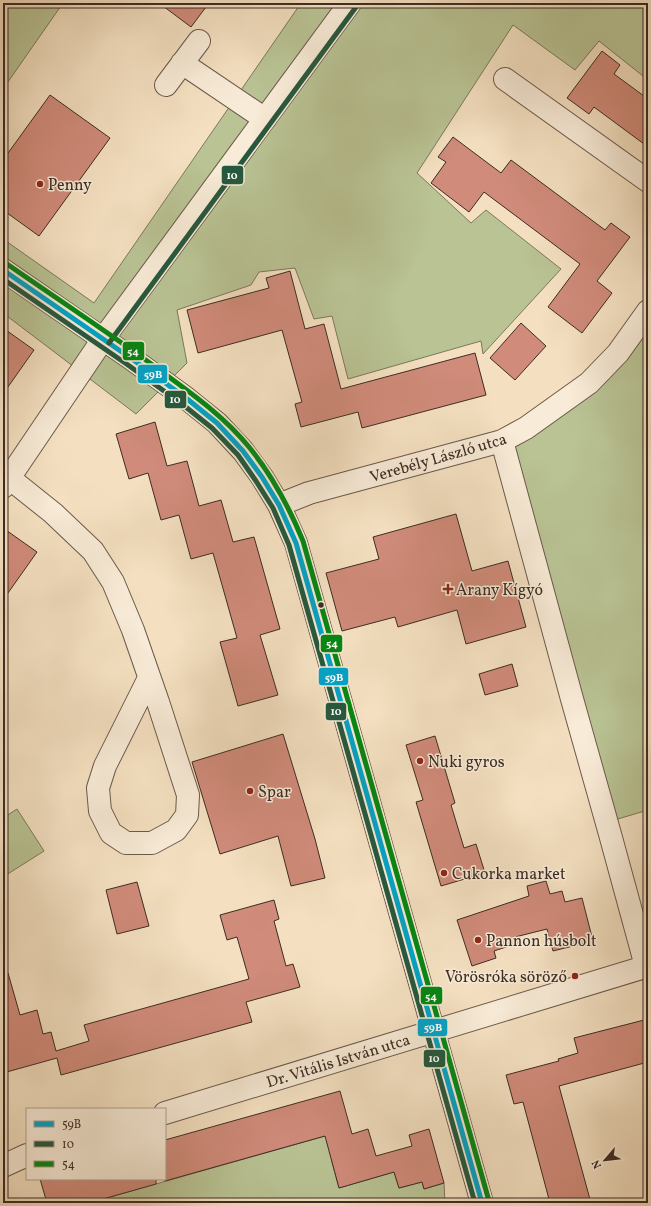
<svg xmlns="http://www.w3.org/2000/svg" width="651" height="1206" font-family="Vollkorn,serif">
<rect width="100%" height="100%" fill="#f4e0c1"/>
<filter id="stains"><feTurbulence type="fractalNoise" baseFrequency=".005" numOctaves="4"/><feColorMatrix values="0 0 0 0 .2 0 0 0 0 .09 0 0 0 0 .02 0 0 0 .5 -.17"/></filter>
<radialGradient id="worn" r=".72"><stop offset=".6" stop-color="#630" stop-opacity="0"/><stop offset="1" stop-color="#630" stop-opacity=".3"/></radialGradient>
<path fill="#b9c394" stroke="#7b785c" d="M3,3h60l-60,86z
M301,3h347v77l-49,-39 -24,29 -62,-45 -96,148 54,50 15,-13 75,59 -78,85 -2,-13 -133,38 -16,-63 -18,3 -19,-51 -36,4 -8,13 -74,25 10,53 -51,51 -133,-101v-74l91,64z
M648,301v509l-47,14 -110,-389 69,-34 44,-38z
M17,809l27,42 -41,26v-59z
M332,1134v28l7,26 55,-16 5,16 23,-6 2,7 20,-6 1,20h-356z"/>
<path fill="#d08b7a" stroke="#3d2c24" d="M159,3h50l-18,24z
M602,51l18,14 -6,9 34,25v48l-54,-40 -5,7 -22,-16z
M50,95l60,43 -71,98 -36,-26v-50z
M453,137l48,36 10,-13 94,70 6,-7 19,14 -33,44 15,12 -30,40 -34,-26 32,-43 -96,-72 -15,20 -38,-29 15,-21 -8,-5z
M290,271l15,58 19,-5 17,65 134,-36 11,42 -124,33 -4,-16 -57,15 -6,-23 7,-2 -20,-72 -84,23 -11,-43 82,-22 -3,-10z
M521,323l25,23 -31,34 -25,-22z
M3,328l31,22 -31,44z
M155,422l12,44 20,-5 12,45 22,-6 12,42 21,-5 26,92 -20,6 18,60 -40,11 -18,-64 17,-4 -24,-85 -22,6 -12,-44 -18,5 -13,-47 -19,6 -13,-45z
M456,514l16,57 36,-10 18,66 -60,17 -9,-34 -59,17 -3,-10 -53,14 -16,-58 53,-14 -6,-22z
M3,528l34,24 -34,48z
M512,664l6,22 -33,9 -6,-21z
M283,734l32,105 10,39 -34,8 -13,-50 -58,18 -28,-92z
M435,736l20,67 -4,2 13,43 12,-4 9,29 -44,13 -25,-84 7,-2 -17,-55z
M546,881l4,13 12,-3 3,11 17,-4 11,43 -40,10 -6,-22 -32,8 3,6 -24,8 2,7 -24,8 -15,-46 72,-24 -2,-10z
M137,882l12,44 -32,8 -11,-44z
M274,900l5,19 -5,2 12,45 7,-2 7,23 -54,15 6,20 -191,53 -4,-17 -54,15v-100h5l12,42 17,-5 6,24 8,-2 5,19 33,-10 -5,-16 165,-46 -12,-42 -10,3 -7,-25z
M648,1019v43l-89,24 32,117h-41l-27,-101 -9,2 -8,-29 53,-14 -1,-2 20,-6 -4,-15z
M340,1091l12,43 16,-5 8,27 36,-10 -3,-11 20,-6 15,54 -20,6 -2,-7 -23,6 -5,-16 -55,16 -14,-52 -160,45v-41z
M40,1179h116v5l-67,19h-42z"/>
<g fill="none" stroke-linecap="round" stroke-linejoin="round">
<g stroke="#6b594b" stroke-width="24">
<path id="minor" d="M182,63l83,56
M505,79l143,102
M166,85l33,-44
M3,270l129,89 54,39 31,25 26,28 19,26 17,28 17,38 186,660
M502,441l70,258 38,135 36,132
M3,473l50,40 40,38 20,31 20,48 25,72 30,93 -1,20 -11,15 -24,13h-26l-15,-10 -11,-22 -2,-23 7,-22 44,-88
M3,487l100,-148 247,-336
M279,505l30,-12 193,-52 24,-13 63,-45 29,-30 30,-42
M165,1113l483,-147
M3,1166l24,-11"/>
</g>
<use href="#minor" stroke="#f8ebd7" stroke-width="22"/>
<g stroke="#f8ebd7" stroke-width="8">
<path id="bus-1" d="M3,270l129,89 54,39 31,25 26,28 19,26 17,28 17,38 186,660"/>
</g>
<g stroke="#f8ebd7" stroke-width="8">
<path id="bus-2" d="M3,279l125,86 54,39 30,24 26,27 18,26 17,27 16,37 186,658
M109,343l247,-336"/>
</g>
<g stroke="#f8ebd7" stroke-width="8">
<path id="bus-3" d="M7,264c49,34 99,67 147,102 34,25 68,48 95,81 23,28 40,60 54,94l186,660"/>
</g>
<use href="#bus-1" stroke="#03a3c6" stroke-width="5"/>
<use href="#bus-2" stroke="#26583d" stroke-width="5"/>
<use href="#bus-3" stroke="#068613" stroke-width="5"/>
</g>
<g fill="#8f2418" stroke="#f8ebd7" stroke-width="1.5">
<circle cx="40" cy="184" r="4"/>
<path d="M446 583h4v4h4v4h-4v4h-4v-4h-4v-4h4z"/>
<circle cx="420" cy="761" r="4"/>
<circle cx="250" cy="791" r="4"/>
<circle cx="444" cy="873" r="4"/>
<circle cx="478" cy="940" r="4"/>
<circle cx="575" cy="976" r="4"/>
</g>
<circle fill="#3d2c24" stroke="#f8ebd7" stroke-width="1.5" cx="321" cy="605" r="3.5"/>
<g text-anchor="middle" stroke-width="3" stroke-linejoin="round" paint-order="stroke">
<g font-size="16" fill="#3d2c24" stroke="#f8ebd7" text-anchor="start">
<text x="48" y="190">Penny</text>
<text x="456" y="595">Arany Kígyó</text>
<text x="428" y="767">Nuki gyros</text>
<text x="258" y="797">Spar</text>
<text x="452" y="879">Cukorka market</text>
<text x="486" y="946">Pannon húsbolt</text>
<text x="567" y="982" text-anchor="end">Vörösróka söröző</text>
</g>
<g font-size="16" fill="#3d2c24" stroke="#f8ebd7">
<text transform="translate(438 457) rotate(-16)" y="6">Verebély László utca</text>
<text transform="translate(338 1060) rotate(-17)" y="6">Dr. Vitális István utca</text>
</g>
</g>
<g stroke="#f8ebd7" stroke-width="1.5">
<rect x="221" y="165" width="23" height="20" rx="4" fill="#26583d"/>
<rect x="122" y="341" width="23" height="20" rx="4" fill="#068613"/>
<rect x="137" y="364" width="31" height="20" rx="4" fill="#03a3c6"/>
<rect x="164" y="390" width="23" height="19" rx="4" fill="#26583d"/>
<rect x="320" y="634" width="23" height="19" rx="4" fill="#068613"/>
<rect x="318" y="667" width="31" height="19" rx="4" fill="#03a3c6"/>
<rect x="325" y="702" width="22" height="19" rx="4" fill="#26583d"/>
<rect x="420" y="986" width="23" height="19" rx="4" fill="#068613"/>
<rect x="417" y="1018" width="31" height="19" rx="4" fill="#03a3c6"/>
<rect x="423" y="1049" width="23" height="19" rx="4" fill="#26583d"/>
</g>
<g font-size="11" text-anchor="middle" font-weight="bold" fill="#fff">
<text x="232" y="179">10</text>
<text x="133" y="355">54</text>
<text x="153" y="378">59B</text>
<text x="175" y="403">10</text>
<text x="332" y="647">54</text>
<text x="334" y="681">59B</text>
<text x="336" y="715">10</text>
<text x="431" y="1000">54</text>
<text x="433" y="1031">59B</text>
<text x="434" y="1062">10</text>
</g>
<rect width="651" height="1206" fill="none" stroke="#f4e0c1" stroke-width="16"/>
<rect x="4" y="4" width="643" height="1198" fill="none" stroke="#3d2c24" stroke-width="2"/>
<rect x="8" y="8" width="635" height="1190" fill="none" stroke="#3d2c24"/>
<rect x="26" y="1108" width="140" height="72" fill="#f8ebd7" stroke="#ad9f8f"/>
<rect x="34" y="1121" width="20" height="6" fill="#03a3c6" stroke="#ad9f8f"/>
<text x="62" y="1128" font-size="12" fill="#3d2c24">59B</text>
<rect x="34" y="1141" width="20" height="6" fill="#26583d" stroke="#ad9f8f"/>
<text x="62" y="1148" font-size="12" fill="#3d2c24">10</text>
<rect x="34" y="1161" width="20" height="6" fill="#068613" stroke="#ad9f8f"/>
<text x="62" y="1168" font-size="12" fill="#3d2c24">54</text>
<g transform="translate(605 1160) rotate(242)" stroke="#f8ebd7" stroke-width="3" paint-order="stroke">
<path d="M0-3L7 15L0 10L-7 15Z" fill="#3d2c24"/>
<text y="-6" font-size="11" font-weight="bold" text-anchor="middle" fill="#3d2c24">N</text>
</g>
<rect width="100%" height="100%" filter="url(#stains)"/>
<rect width="100%" height="100%" fill="url(#worn)"/>
</svg>
